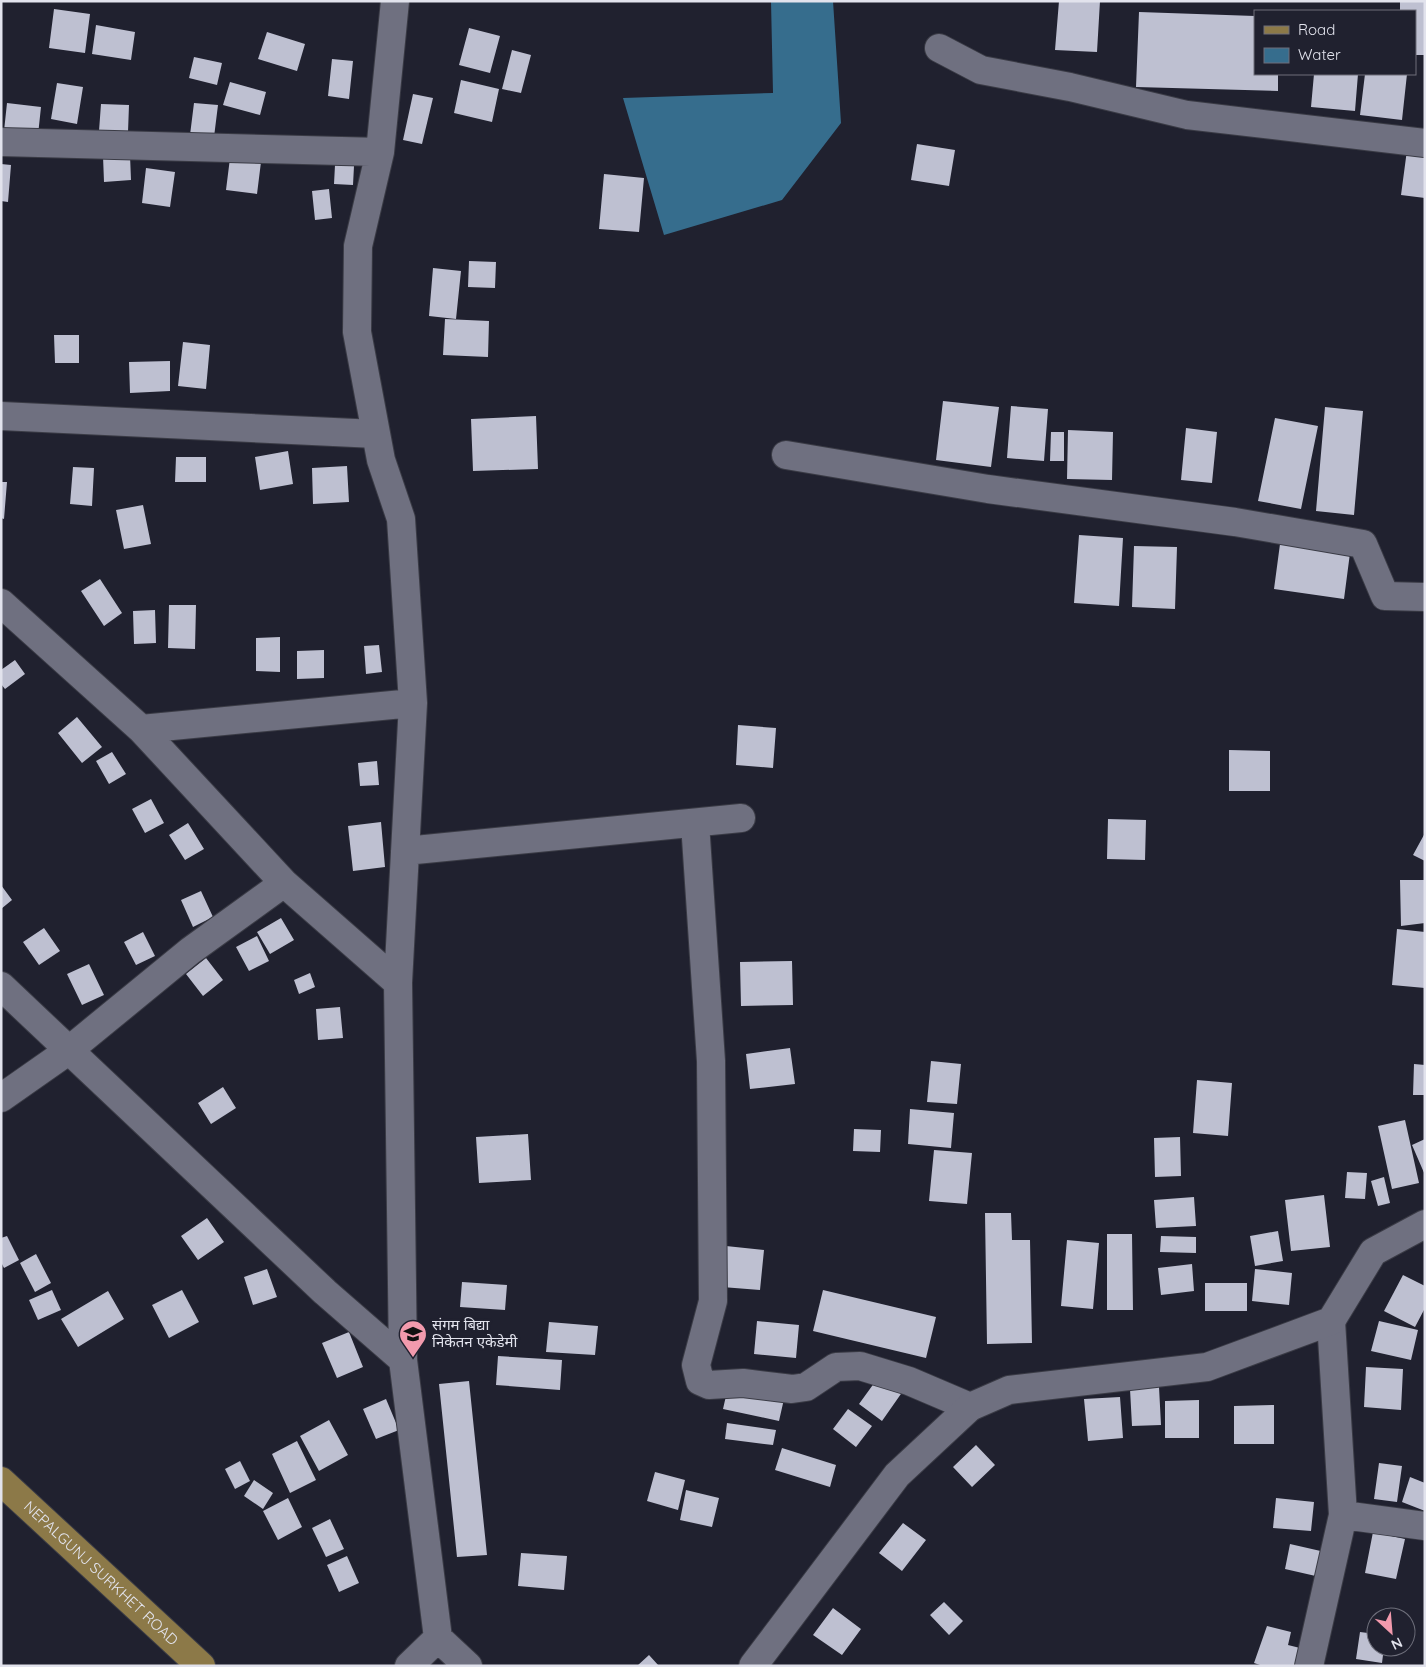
<svg xmlns="http://www.w3.org/2000/svg" width="1426" height="1667" font-family="Quicksand,'Noto Sans Devanagari',sans-serif">
<rect width="100%" height="100%" fill="#20212f"/>
<path fill="#366d8d" d="M771,1h62l8,122 -59,77 -118,35 -41,-137 150,-5z"/>
<path fill="#bec0d1" d="M1059,1h41l-3,51 -42,-2z
M1400,1h25l-1,54h-9v-44h-15z
M54,9l36,5 -5,39 -36,-5z
M1139,12l116,4v58h23v17l-142,-4z
M96,25l39,7 -4,28 -39,-6z
M469,28l31,8 -10,37 -31,-8z
M267,32l38,12 -8,27 -39,-12z
M512,50l19,5 -10,38 -19,-4z
M194,57l28,6 -5,22 -28,-7z
M332,59l21,2 -4,38 -21,-3z
M1314,74h44l-3,37 -44,-4z
M1365,74h42l-5,46 -42,-5z
M461,80l38,9 -7,33 -38,-9z
M230,82l36,10 -6,23 -37,-10z
M57,83l26,4 -6,37 -26,-5z
M413,94l20,4 -11,46 -19,-4z
M7,103l34,4 -3,28 -34,-4z
M194,103l24,2 -4,32 -24,-2z
M101,104l28,1 -1,27 -29,-1z
M917,144l38,6 -6,36 -38,-6z
M1407,150l18,3v45l-24,-3z
M130,155l1,25 -27,2 -1,-26z
M230,158l31,4 -4,32 -31,-4z
M1,164l10,1 -3,37 -7,-1z
M335,165l19,1 -1,19 -19,-1z
M146,168l29,4 -5,35 -28,-4z
M604,174l40,4 -5,54 -40,-3z
M329,189l3,29 -17,2 -3,-29z
M469,261l27,1 -1,26 -27,-1z
M433,268l28,3 -5,48 -27,-3z
M445,319l44,2 -1,36 -45,-2z
M54,335h25v28h-24z
M183,342l27,3 -4,44 -28,-3z
M170,361v30l-40,2 -1,-31z
M943,401l56,6 -8,60 -55,-7z
M1011,406l37,3 -4,52 -37,-3z
M1325,407l38,4 -9,104 -38,-4z
M536,416l2,53 -65,2 -2,-52z
M1275,418l43,8 -17,83 -43,-8z
M1186,428l31,4 -5,51 -31,-3z
M1068,430l45,2 -1,48 -45,-1z
M1051,432h13v29h-14z
M288,451l5,33 -33,6 -5,-33z
M176,457h30v25h-31z
M347,466l2,36 -36,2 -1,-36z
M73,467l21,1 -2,38 -22,-2z
M1,482h6l-3,37 -3,-1z
M143,505l8,39 -27,5 -8,-39z
M1079,535l44,3 -4,68 -45,-3z
M1280,544l70,9 -6,46 -70,-10z
M1134,546l43,1 -2,62 -43,-2z
M100,579l22,34 -18,13 -23,-35z
M169,605h27l-1,44 -27,-1z
M155,610l1,33 -22,1 -1,-33z
M280,637v35l-24,-1v-33z
M379,645l3,27 -16,2 -2,-28z
M324,650v28l-27,1v-28z
M15,660l10,14 -20,15 -4,-5v-14z
M77,717l25,30 -20,16 -24,-30z
M738,725l38,3 -3,40 -37,-3z
M1229,750l41,1v40h-41z
M112,752l14,22 -17,10 -13,-23z
M377,761l2,24 -19,1 -2,-23z
M151,799l13,24 -19,10 -13,-24z
M1108,819l38,1 -1,40 -38,-1z
M381,822l4,45 -32,4 -5,-45z
M188,823l16,26 -19,11 -16,-25z
M1425,833v28l-12,-6z
M1400,880h25v43l-24,3z
M1,885l11,15 -11,9z
M201,891l12,26 -20,10 -12,-27z
M281,918l13,22 -24,14 -13,-22z
M44,928l16,23 -21,14 -16,-23z
M1397,929l28,3v56l-33,-3z
M143,932l12,24 -19,9 -12,-23z
M257,936l12,25 -20,10 -13,-24z
M206,958l17,22 -20,16 -17,-22z
M792,961l1,44 -52,1 -1,-44z
M89,964l15,31 -22,10 -15,-31z
M310,973l5,14 -16,7 -5,-14z
M340,1007l3,31 -25,2 -2,-31z
M790,1048l5,36 -45,5 -4,-35z
M931,1061l30,3 -4,40 -30,-2z
M1414,1064l11,1v30h-12z
M1197,1080l35,3 -4,53 -35,-3z
M223,1087l13,21 -25,16 -13,-21z
M910,1109l44,4 -3,35 -43,-4z
M1405,1120l14,63 -27,6 -14,-63z
M854,1129l27,1 -1,22 -27,-1z
M528,1134l3,46 -52,3 -3,-46z
M1180,1137l1,39 -26,1 -1,-39z
M1425,1139v36l-13,-30z
M934,1150l38,3 -5,51 -38,-3z
M1347,1172l20,1 -2,26 -20,-1z
M1384,1177l6,26 -12,3 -7,-25z
M1324,1195l6,52 -39,4 -6,-51z
M1194,1197l2,29 -40,2 -2,-28z
M985,1213h26l1,27h18l2,103 -45,1z
M207,1218l17,24 -26,18 -17,-24z
M1278,1231l5,30 -28,5 -5,-30z
M1107,1234h25l1,76h-26z
M7,1236l12,24 -15,8 -3,-6v-24z
M1161,1236l35,1v16l-36,-1z
M1067,1240l32,3 -6,66 -32,-3z
M726,1246l38,4 -4,40 -38,-3z
M36,1254l15,29 -16,9 -15,-29z
M1192,1264l2,27 -33,4 -3,-27z
M267,1269l10,28 -24,8 -9,-28z
M1255,1269l37,4 -3,32 -37,-4z
M1403,1275l22,11v22l-10,19 -31,-16z
M462,1282l45,3 -2,25 -45,-3z
M1205,1283h42v28h-42z
M52,1290l9,20 -23,10 -9,-20z
M182,1290l17,32 -30,16 -17,-33z
M823,1290l113,27 -10,41 -113,-27z
M108,1291l16,28 -46,28 -17,-28z
M757,1321l42,4 -3,33 -42,-4z
M1379,1321l39,9 -7,30 -40,-9z
M549,1322l49,4 -3,29 -49,-3z
M349,1332l14,35 -26,11 -15,-35z
M498,1356l64,4 -2,30 -64,-5z
M1366,1367l37,2 -2,41 -37,-3z
M880,1375l23,16 -21,30 -23,-17z
M469,1381l18,174 -30,2 -18,-173z
M728,1387l56,12 -5,22 -56,-12z
M1159,1387l2,38 -29,1 -2,-37z
M1120,1397l3,41 -35,3 -4,-42z
M386,1399l13,31 -23,9 -13,-30z
M1199,1400v38h-34v-37z
M1274,1405v39h-40v-38z
M848,1409l24,17 -16,21 -23,-18z
M329,1420l19,35 -29,16 -19,-35z
M727,1423l49,7 -3,15 -48,-6z
M297,1441l19,39 -26,13 -18,-39z
M976,1445l19,20 -23,22 -19,-20z
M782,1448l54,17 -6,22 -55,-17z
M240,1461l10,20 -15,8 -10,-20z
M1379,1463l23,3 -5,36 -23,-3z
M655,1472l30,8 -7,30 -31,-9z
M1410,1477l15,6v28l-23,-9z
M254,1480l19,13 -10,16 -19,-13z
M686,1490l33,8 -7,29 -32,-7z
M288,1498l14,29 -24,13 -15,-29z
M1276,1498l38,4 -3,29 -38,-3z
M330,1519l14,30 -18,8 -14,-29z
M903,1523l23,17 -24,31 -23,-18z
M1373,1532l32,7 -9,40 -31,-6z
M1290,1544l35,8 -5,25 -35,-8z
M521,1553l46,3 -3,34 -46,-4z
M347,1556l12,27 -20,9 -12,-27z
M944,1602l19,19 -14,14 -19,-20z
M833,1608l28,21 -19,26 -29,-20z
M1267,1626l24,6 -3,13 16,4 -4,17h-37l-9,-3z
M1360,1632l16,2v13h8l-2,16 -26,-4z
M649,1655l10,11h-22z"/>
<g fill="none" stroke-linecap="round" stroke-linejoin="round">
<g stroke="#3a3b45" stroke-width="30">
<path id="minor" d="M395,1l-15,151 -22,94 -1,86 24,128 20,59 12,184 -15,280 5,377 35,278 -29,28
M939,48l42,22 89,17 117,28 238,28
M1,142l379,10
M1,416l375,18
M786,455l202,34 247,33 128,22 22,52 40,1
M1,603l140,126 143,154 114,100
M141,729l272,-26
M695,823l16,238 2,240 -17,64 4,16 9,4 34,-2 49,6 14,-2 30,-20 24,-1 49,15 61,26
M405,851l336,-33
M1,986l324,306 78,68
M1,1098l67,-47 122,-100 94,-68
M1343,1515l82,11
M438,1638l30,28
M1309,1666l34,-151 -12,-194"/>
</g>
<g stroke="#3a3b45" stroke-width="30">
<path id="tertiary" d="M753,1666l144,-191 73,-68 39,-17 198,-23 124,-46 42,-69 52,-28"/>
</g>
<g stroke="#3a3b45" stroke-width="30">
<g id="primary">
<path id="s1" d="M1,1481l200,185"/>
</g>
</g>
<use href="#minor" stroke="#6f7080" stroke-width="28"/>
<use href="#tertiary" stroke="#6f7080" stroke-width="28"/>
<use href="#primary" stroke="#8c7948" stroke-width="28"/>
</g>
<defs>
<g id="school-pin" transform="scale(1.4375)"><path d="M0 17L-7.5 6A9.5 9.5 0 1 1 7.5 6Z" fill="#f29aad" stroke="#20212f"/><path d="M0-5L7-2L0 1L-7-2ZM-4 1L0 2.5L4 1V4Q0 6-4 4Z" fill="#111"/></g>
</defs>
<g fill-rule="evenodd">
<use href="#school-pin" x="413" y="1334"/>
</g>
<g text-anchor="middle" stroke-width="5" stroke-linejoin="round" paint-order="stroke">
<g font-size="15" fill="#e2e3ed" stroke="#20212f" text-anchor="start">
<text x="432" y="1330">संगम बिद्या<tspan x="432" dy="17">निकेतन एकेडेमी</tspan></text>
</g>
<g font-size="15" fill="#e2e3ed" stroke="#20212f">
<text dy="5" stroke="none"><textPath href="#s1" startOffset="136">NEPALGUNJ SURKHET ROAD</textPath></text>
</g>
</g>
<rect width="1426" height="1667" fill="none" stroke="#e2e3ed" stroke-width="5"/>
<rect x="1254" y="10" width="162" height="65" fill="#20212f" stroke="#6e6f7b"/>
<rect x="1264" y="26" width="25" height="8" fill="#8c7948" stroke="#6e6f7b"/>
<text x="1298" y="35" font-size="15" fill="#e2e3ed">Road</text>
<rect x="1264" y="48" width="25" height="15" fill="#366d8d" stroke="#6e6f7b"/>
<text x="1298" y="60" font-size="15" fill="#e2e3ed">Water</text>
<g transform="translate(1391 1632) rotate(154)"><circle r="24" fill="#20212f" stroke="#6e6f7b"/>
<path d="M0-4L9 19L0 12L-9 19Z" fill="#f29aad"/>
<text y="-8" font-size="14" font-weight="bold" text-anchor="middle" fill="#e2e3ed">N</text>
</g>
</svg>
